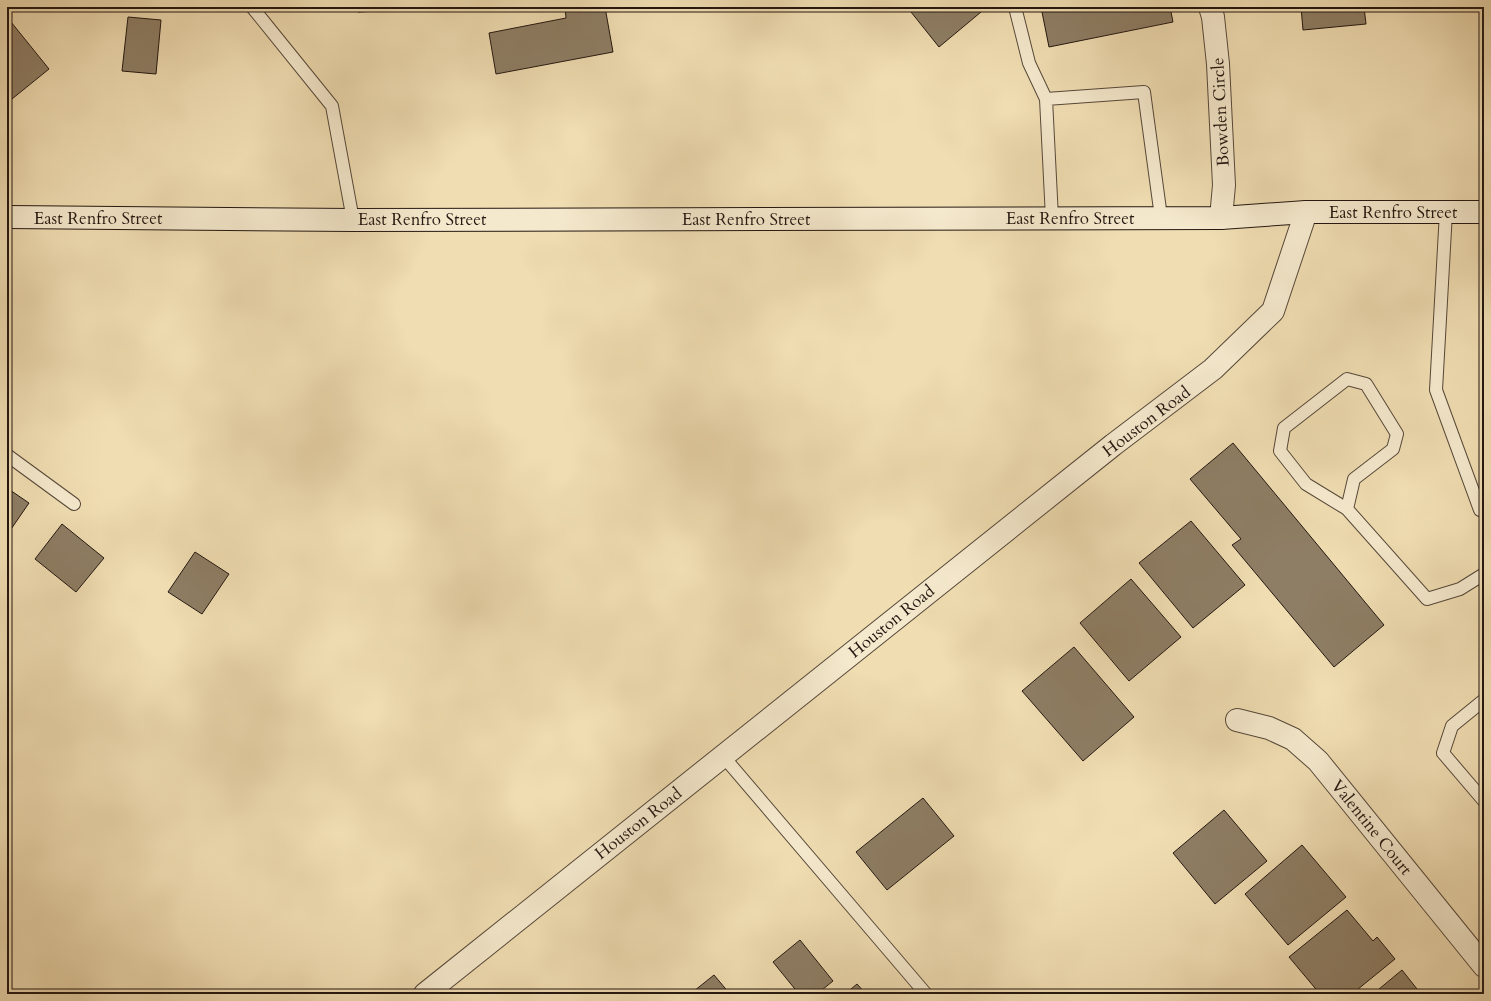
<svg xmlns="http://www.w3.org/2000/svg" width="1491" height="1001" font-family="Cardo,serif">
<rect width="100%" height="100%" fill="#f0ddb2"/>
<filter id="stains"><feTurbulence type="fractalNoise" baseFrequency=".005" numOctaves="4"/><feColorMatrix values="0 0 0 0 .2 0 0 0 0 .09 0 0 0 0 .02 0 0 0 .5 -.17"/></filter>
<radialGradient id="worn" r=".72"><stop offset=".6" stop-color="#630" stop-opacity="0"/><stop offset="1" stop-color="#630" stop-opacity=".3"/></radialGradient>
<path fill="#8e7e65" stroke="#231711" d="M358,7h40v3l-40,2z
M565,7h40l8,45 -117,22 -7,-41 77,-15z
M907,7h80l-48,40z
M1041,7h129l3,15 -124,25z
M1301,7h63l2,17 -63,6z
M7,17l42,52 -42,34z
M128,17l33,3 -5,54 -34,-3z
M1482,318h2v27h-2z
M1233,443l151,182 -50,42 -102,-122 9,-6 -51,-60z
M7,488l22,15 -22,32z
M1191,521l54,64 -52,43 -54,-65z
M62,524l42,34 -28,34 -41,-33z
M195,552l34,22 -27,40 -34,-22z
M1131,579l50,58 -52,44 -49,-58z
M1074,647l60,70 -51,44 -61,-70z
M923,798l31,38 -67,54 -31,-38z
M1224,810l43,51 -52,43 -42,-51z
M1302,845l44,52 -58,48 -43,-51z
M1347,910l26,31 4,-4 18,22 -43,35h-32l-31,-37z
M800,940l33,41 -16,13h-18l-26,-32z
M1402,970l19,24h-48z
M714,975l16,19h-33l-3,-3z
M857,984l9,10h-21z"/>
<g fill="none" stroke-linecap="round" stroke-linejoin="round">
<g stroke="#564839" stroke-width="14">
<path id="service" d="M252,7l80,99 21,114
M1015,7l14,56 17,36
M1446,212l-10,178 44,120 4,2
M1052,218l-6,-119 98,-7 17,125
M7,455l67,49
M1347,509l7,-30 39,-30 4,-15 -31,-50 -19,-5 -63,49 -4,23 26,33 41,25 80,90 33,-10 24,-15
M1484,700l-32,26 -9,27 41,48
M723,756l203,238"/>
</g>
<g stroke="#564839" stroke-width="24">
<path id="minor" d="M1210,7l3,10 5,47 6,121 -3,33
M1237,720l32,8 24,11 25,22 166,205"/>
</g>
<g stroke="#564839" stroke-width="24">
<path id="tertiary" d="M425,994l688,-549 100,-76 60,-58 33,-99"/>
</g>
<g stroke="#231711" stroke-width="24">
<path id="secondary" d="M7,217l346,3 868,-2 85,-6h178"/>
</g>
<use href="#service" stroke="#f5e9cd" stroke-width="12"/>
<use href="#minor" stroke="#f5e9cd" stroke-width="22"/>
<use href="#tertiary" stroke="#f5e9cd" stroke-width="22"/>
<use href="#secondary" stroke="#f5e9cd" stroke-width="22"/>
</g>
<g text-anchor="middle" stroke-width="4" stroke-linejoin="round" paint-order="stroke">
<g font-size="17" fill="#231711" stroke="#f5e9cd">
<text transform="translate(1220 112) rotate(-93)" y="6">Bowden Circle</text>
<text x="1393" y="218">East Renfro Street</text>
<text x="98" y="224">East Renfro Street</text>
<text x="1070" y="224">East Renfro Street</text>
<text x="422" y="225">East Renfro Street</text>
<text x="746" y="225">East Renfro Street</text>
<text transform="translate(1146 421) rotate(-37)" y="6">Houston Road</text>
<text transform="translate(891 621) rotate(-39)" y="6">Houston Road</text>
<text transform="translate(638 823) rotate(-38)" y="6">Houston Road</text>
<text transform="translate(1372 827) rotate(51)" y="6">Valentine Court</text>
</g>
</g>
<rect width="1491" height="1001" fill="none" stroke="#f0ddb2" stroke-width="24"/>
<rect x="8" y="8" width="1475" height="985" fill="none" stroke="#231711" stroke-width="2"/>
<rect x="12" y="12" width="1467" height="977" fill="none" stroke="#231711"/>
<rect width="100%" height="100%" filter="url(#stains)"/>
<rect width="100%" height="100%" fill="url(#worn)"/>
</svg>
